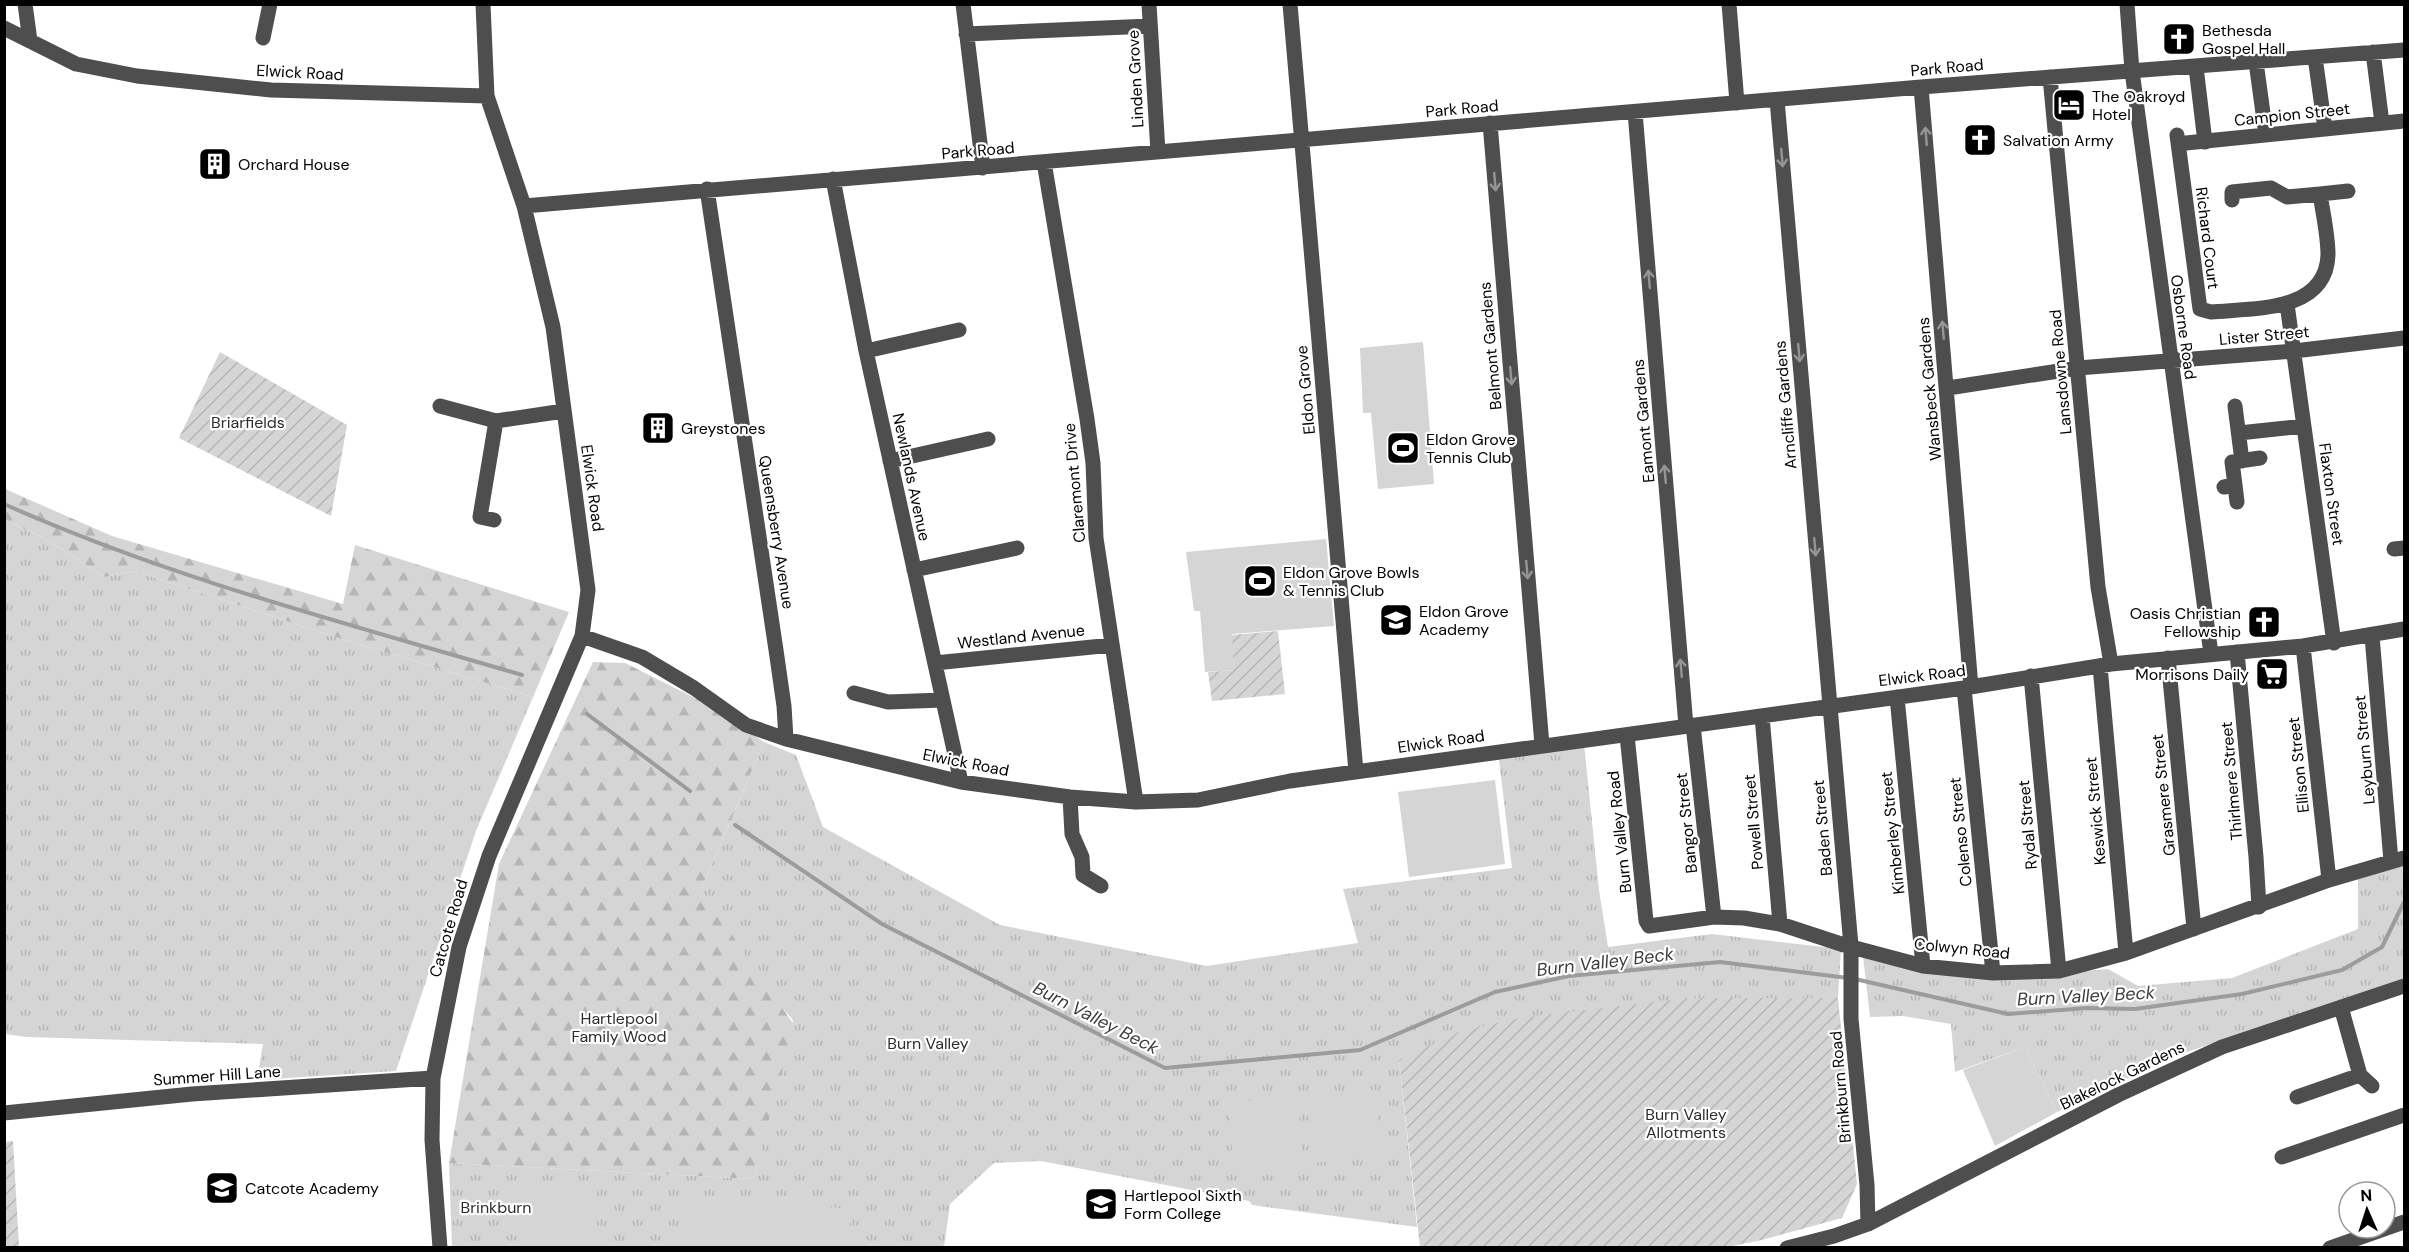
<svg xmlns="http://www.w3.org/2000/svg" width="2409" height="1252" font-family="'DM Sans',sans-serif">
<defs>
<pattern id="grass-tufts" width="24" height="20" patternUnits="userSpaceOnUse" patternTransform="scale(1.5)"><rect width="24" height="20" fill="#d5d5d5"/><path d="M3 7l-1-3M5 7V3M7 7l1-3M15 17l-1-3M17 17v-4M19 17l1-3" fill="none" stroke="#b5b5b5"/></pattern>
<pattern id="forest-firs" width="22" height="20" patternUnits="userSpaceOnUse" patternTransform="scale(1.5)"><rect width="22" height="20" fill="#d5d5d5"/><path d="M5 1l3.5 6h-7zM16 11l3.5 6h-7z" fill="#b5b5b5"/></pattern>
<pattern id="garden-furrows" width="10" height="10" patternUnits="userSpaceOnUse" patternTransform="scale(1.5)"><rect width="10" height="10" fill="#d5d5d5"/><path d="M-1 1l2-2M0 10L10 0M9 11l2-2" fill="none" stroke="#b5b5b5"/></pattern>
</defs>
<rect width="100%" height="100%" fill="#fff"/>
<path fill="url(#grass-tufts)" d="M5,520l37,17 63,40 30,-6 200,66 198,60 -57,134 -80,240 -139,9 6,-36 -237,-7 -21,-3z
M764,742l32,13 27,72 177,98 207,41 151,-23 -15,-54 169,-21 -13,-108 85,-16 15,146 9,57 104,-13 129,15 -3,49h-151l-288,62 18,167 -165,-22 -3,-4 -208,-40 -47,2 -44,41 -6,43h-492l-3,-84 304,16 40,-159 -50,-57 -42,-73z
M2404,866v113l-232,78 -115,55 -32,-65 -70,25 -4,-48 -48,-8 -33,1 -7,-61 129,23 116,-10 30,17 94,-8 126,-49v-52z"/>
<path fill="url(#forest-firs)" d="M5,489l107,47 231,68 12,-59 214,67 -36,85 -198,-60 -200,-66 -30,6 -63,-40 -37,-17z
M593,662l32,1 78,39 61,40 -63,148 93,135 -41,154 -304,-16 50,-299z"/>
<path fill="url(#garden-furrows)" d="M220,352l127,73 -16,91 -152,-78z
M1278,631l7,63 -73,7 -4,-29 26,-2 -3,-35z
M1687,998h151l19,186 -15,34 -80,22 -35,7h-307l-21,-187 60,-28 60,-14z
M13,1141l6,106h-14v-105z"/>
<path fill="#d5d5d5" d="M1423,342l11,142 -56,5 -7,-76h-8l-3,-65z
M1326,539l8,87 -102,8 2,36 -29,2 -5,-61h-6l-8,-59z
M1495,780l10,84 -96,13 -11,-85z
M2025,1047l32,65 -62,34 -32,-76z
M1376,1090l6,67 -70,6 -6,-67z
M1298,1097l5,69 -70,5 -4,-69z
M518,1186h79v60h-79z
M681,1194l170,15 -3,38h-171z"/>
<g fill="none" stroke-linecap="round" stroke-linejoin="round">
<path stroke="#9c9c9c" stroke-width="4" d="M4,504c165,74 345,120 518,171
M587,714l103,77
M735,825l147,99 283,144 195,-18 135,-58 74,-16 151,-14 128,16
M1855,979l153,35 79,-6 48,1 107,-15 100,-24 40,-23 22,-45"/>
<path stroke="#4e4e4e" stroke-width="15" d="M25,4l5,37
M963,4l20,164
M1149,4l9,148
M1290,4l66,768
M1729,4l8,99
M2127,4l5,67 79,583
M4,28l72,36 61,12 134,14 216,6
M966,34l184,-8
M263,38l7,-34
M2373,52l9,71
M2315,57l10,72
M2256,62l10,73
M2196,67l9,75
M2050,77l48,510 13,77
M1921,87l50,600
M1777,100l74,846v73l16,166 1,39
M1635,112l51,614
M1490,123l52,622
M2177,135l23,174 11,3c41,-4 115,1 117,-57 0,-20 -5,-41 -8,-61l-33,3 -16,-9 -39,4v8
M2186,143l218,-22
M1044,162l43,257 6,44 3,75 40,264
M833,179l33,172 95,431
M707,189l69,461 8,56 2,33
M2320,194l28,-3
M524,206l1397,-119 483,-37
M2287,304l47,339
M866,351l93,-21
M1948,388l130,-20 216,-17 110,-13
M440,406l56,15 68,-10
M2235,406l7,55
M2239,433l65,-7
M890,461l98,-22
M2235,485l2,17
M2224,487l11,-2 -3,-23 28,-4
M494,520l-14,-3 16,-96
M2394,549l10,-1
M914,570l103,-22
M582,636l60,21 52,31 52,37 40,14 175,43 109,15 66,5 62,-2 92,-19 674,-93 147,-24 192,-18 101,-17
M2372,636l19,225
M2303,646l26,234
M2237,652l19,205 3,50
M2168,658l26,271
M935,663l177,-18
M2100,666l26,287
M2031,676l28,295
M1964,688l29,285
M854,693l34,9 55,-2
M1897,697l26,269
M1762,716l18,208
M1693,725l21,192
M1627,735l19,186 3,5 65,-9 30,1 36,6 64,21 79,21 70,7 66,-2 67,-18 203,-73 75,-22
M1070,797l2,37 10,23 1,18 18,11
M2341,1007l19,68 12,11
M2297,1097l63,-22
M4,1113l188,-19 241,-16
M2282,1157l122,-42
M440,1248l-8,-108 1,-62 26,-131 30,-91 93,-220 6,-46 -35,-263 -29,-121 -37,-110 -4,-92
M1787,1248l47,-12 34,-12 250,-129 104,-48 182,-61
M2330,1248l74,-26"/>
</g>
<defs><path id="oneway-shaft" d="M-6 0H5M1.5-3L5.5 0L1.5 3" fill="none" stroke-width="1.6" stroke-linecap="round" stroke-linejoin="round" transform="scale(1.5)"/></defs>
<g stroke="#959595">
<use href="#oneway-shaft" transform="translate(1926 136) rotate(-95)"/>
<use href="#oneway-shaft" transform="translate(1782 158) rotate(85)"/>
<use href="#oneway-shaft" transform="translate(1495 182) rotate(85)"/>
<use href="#oneway-shaft" transform="translate(1649 279) rotate(-95)"/>
<use href="#oneway-shaft" transform="translate(1943 330) rotate(-95)"/>
<use href="#oneway-shaft" transform="translate(1799 353) rotate(85)"/>
<use href="#oneway-shaft" transform="translate(1511 376) rotate(85)"/>
<use href="#oneway-shaft" transform="translate(1665 474) rotate(-95)"/>
<use href="#oneway-shaft" transform="translate(1815 547) rotate(85)"/>
<use href="#oneway-shaft" transform="translate(1527 570) rotate(85)"/>
<use href="#oneway-shaft" transform="translate(1681 668) rotate(-95)"/>
</g>
<defs>
<g id="church-square" transform="scale(1.725)"><rect x="-9" y="-9" width="18" height="18" rx="4" fill="#000" stroke="#fff"/><path d="M-1.2-6h2.4v3.5h3.3v2.4h-3.3V6h-2.4V-.1h-3.3v-2.4h3.3Z" fill="#fff"/></g>
<g id="hotel-square" transform="scale(1.725)"><rect x="-9" y="-9" width="18" height="18" rx="4" fill="#000" stroke="#fff"/><path d="M-6-4.5h1.5V1H6V5H4.5V3h-9V5H-6ZM-4 0a1.8 1.8 0 1 1 3.6 0ZM.5 0V-2.5h3Q6-2.5 6 0Z" fill="#fff"/></g>
<g id="building-square" transform="scale(1.725)"><rect x="-9" y="-9" width="18" height="18" rx="4" fill="#000" stroke="#fff"/><path d="M-4-6H4V6H1V3H-1V6H-4ZM-2.5-4.3h1.7v1.8h-1.7ZM.8-4.3h1.7v1.8H.8ZM-2.5-1h1.7V.8h-1.7ZM.8-1h1.7V.8H.8Z" fill="#fff"/></g>
<g id="stadium-square" transform="scale(1.725)"><rect x="-9" y="-9" width="18" height="18" rx="4" fill="#000" stroke="#fff"/><path d="M0-5a6.5 5 0 1 0 0 10a6.5 5 0 1 0 0-10ZM-3.5-1.8h7v3.6h-7Z" fill="#fff"/></g>
<g id="school-square" transform="scale(1.725)"><rect x="-9" y="-9" width="18" height="18" rx="4" fill="#000" stroke="#fff"/><path d="M0-5L7-2L0 1L-7-2ZM-4 1L0 2.5L4 1V4Q0 6-4 4Z" fill="#fff"/></g>
<g id="supermarket-square" transform="scale(1.725)"><rect x="-9" y="-9" width="18" height="18" rx="4" fill="#000" stroke="#fff"/><path d="M-6-5.5h2.5l.6 2H6L4.5 2H-2.5L-4.4-4H-6ZM-1.5 3.2a1.3 1.3 0 1 0 .1 0ZM3 3.2a1.3 1.3 0 1 0 .1 0Z" fill="#fff"/></g>
</defs>
<g fill-rule="evenodd">
<use href="#church-square" x="2179" y="39"/>
<use href="#hotel-square" x="2069" y="105"/>
<use href="#church-square" x="1980" y="140"/>
<use href="#building-square" x="215" y="164"/>
<use href="#building-square" x="658" y="428"/>
<use href="#stadium-square" x="1403" y="448"/>
<use href="#stadium-square" x="1260" y="581"/>
<use href="#school-square" x="1396" y="620"/>
<use href="#church-square" x="2264" y="622"/>
<use href="#supermarket-square" x="2272" y="674"/>
<use href="#school-square" x="222" y="1188"/>
<use href="#school-square" x="1101" y="1204"/>
</g>
<g text-anchor="middle" stroke-width="4.5" stroke-linejoin="round" paint-order="stroke">
<g font-size="16" fill="#000" stroke="#fff" text-anchor="start">
<text x="2202" y="36">Bethesda<tspan x="2202" dy="18">Gospel Hall</tspan></text>
<text x="2092" y="102">The Oakroyd<tspan x="2092" dy="18">Hotel</tspan></text>
<text x="2003" y="146">Salvation Army</text>
<text x="238" y="170">Orchard House</text>
<text x="681" y="434">Greystones</text>
<text x="1426" y="445">Eldon Grove<tspan x="1426" dy="18">Tennis Club</tspan></text>
<text x="1283" y="578">Eldon Grove Bowls<tspan x="1283" dy="18">&amp; Tennis Club</tspan></text>
<text x="1419" y="617">Eldon Grove<tspan x="1419" dy="18">Academy</tspan></text>
<text x="2241" y="619" text-anchor="end">Oasis Christian<tspan x="2241" dy="18">Fellowship</tspan></text>
<text x="2249" y="680" text-anchor="end">Morrisons Daily</text>
<text x="245" y="1194">Catcote Academy</text>
<text x="1124" y="1201">Hartlepool Sixth<tspan x="1124" dy="18">Form College</tspan></text>
</g>
<g font-size="16" fill="#000" stroke="#fff">
<text transform="translate(1947 67) rotate(-5)" y="6">Park Road</text>
<text transform="translate(300 72) rotate(3)" y="6">Elwick Road</text>
<text transform="translate(1135 79) rotate(-93)" y="6">Linden Grove</text>
<text transform="translate(1462 108) rotate(-5)" y="6">Park Road</text>
<text transform="translate(2292 114) rotate(-6)" y="6">Campion Street</text>
<text transform="translate(978 150) rotate(-5)" y="6">Park Road</text>
<text transform="translate(2208 238) rotate(83)" y="6">Richard Court</text>
<text transform="translate(2184 327) rotate(82)" y="6">Osborne Road</text>
<text transform="translate(2264 335) rotate(-5)" y="6">Lister Street</text>
<text transform="translate(1490 346) rotate(-95)" y="6">Belmont Gardens</text>
<text transform="translate(2060 372) rotate(-95)" y="6">Lansdowne Road</text>
<text transform="translate(1929 389) rotate(-95)" y="6">Wansbeck Gardens</text>
<text transform="translate(1305 390) rotate(-95)" y="6">Eldon Grove</text>
<text transform="translate(1785 405) rotate(-95)" y="6">Arncliffe Gardens</text>
<text transform="translate(1643 421) rotate(-95)" y="6">Eamont Gardens</text>
<text transform="translate(912 477) rotate(78)" y="6">Newlands Avenue</text>
<text transform="translate(1074 483) rotate(-95)" y="6">Claremont Drive</text>
<text transform="translate(593 488) rotate(82)" y="6">Elwick Road</text>
<text transform="translate(2332 494) rotate(82)" y="6">Flaxton Street</text>
<text transform="translate(777 532) rotate(81)" y="6">Queensberry Avenue</text>
<text transform="translate(1021 636) rotate(-6)" y="6">Westland Avenue</text>
<text transform="translate(1922 675) rotate(-7)" y="6">Elwick Road</text>
<text transform="translate(1441 741) rotate(-8)" y="6">Elwick Road</text>
<text transform="translate(2364 750) rotate(-95)" y="6">Leyburn Street</text>
<text transform="translate(966 762) rotate(11)" y="6">Elwick Road</text>
<text transform="translate(2298 765) rotate(-96)" y="6">Ellison Street</text>
<text transform="translate(2231 781) rotate(-95)" y="6">Thirlmere Street</text>
<text transform="translate(2163 795) rotate(-96)" y="6">Grasmere Street</text>
<text transform="translate(2095 811) rotate(-95)" y="6">Keswick Street</text>
<text transform="translate(1753 822) rotate(-95)" y="6">Powell Street</text>
<text transform="translate(1686 823) rotate(-96)" y="6">Bangor Street</text>
<text transform="translate(2027 825) rotate(-95)" y="6">Rydal Street</text>
<text transform="translate(1822 828) rotate(-95)" y="6">Baden Street</text>
<text transform="translate(1619 832) rotate(-96)" y="6">Burn Valley Road</text>
<text transform="translate(1960 832) rotate(-96)" y="6">Colenso Street</text>
<text transform="translate(1892 833) rotate(-96)" y="6">Kimberley Street</text>
<text transform="translate(448 928) rotate(-74)" y="6">Catcote Road</text>
<text transform="translate(1962 948) rotate(6)" y="6">Colwyn Road</text>
<text transform="translate(217 1075) rotate(-4)" y="6">Summer Hill Lane</text>
<text transform="translate(2122 1075) rotate(-26)" y="6">Blakelock Gardens</text>
<text transform="translate(1840 1087) rotate(-95)" y="6">Brinkburn Road</text>
</g>
<g font-size="16" fill="#2c2c2c" stroke="#fff">
<text x="248" y="428">Briarfields</text>
<text x="619" y="1024">Hartlepool<tspan x="619" dy="18">Family Wood</tspan></text>
<text x="928" y="1049">Burn Valley</text>
<text x="1686" y="1120">Burn Valley<tspan x="1686" dy="18">Allotments</tspan></text>
<text x="496" y="1213">Brinkburn</text>
</g>
<g font-size="18" font-style="italic" fill="#3d3d3d" stroke="#fff">
<text transform="translate(1605 962) rotate(-7)" y="6">Burn Valley Beck</text>
<text transform="translate(2086 996) rotate(-3)" y="6">Burn Valley Beck</text>
<text transform="translate(1096 1018) rotate(27)" y="6">Burn Valley Beck</text>
</g>
</g>
<rect width="2409" height="1252" fill="none" stroke="#000000" stroke-width="12"/>
<g transform="translate(2367 1210) rotate(357)"><circle r="28" fill="#ffffff" stroke="#999999" stroke-width="1.5"/>
<path d="M0-4.5L10 22L0 15L-10 22Z" fill="#000000"/>
<text y="-9" font-size="16" font-weight="bold" text-anchor="middle" fill="#000000">N</text>
</g>
</svg>
